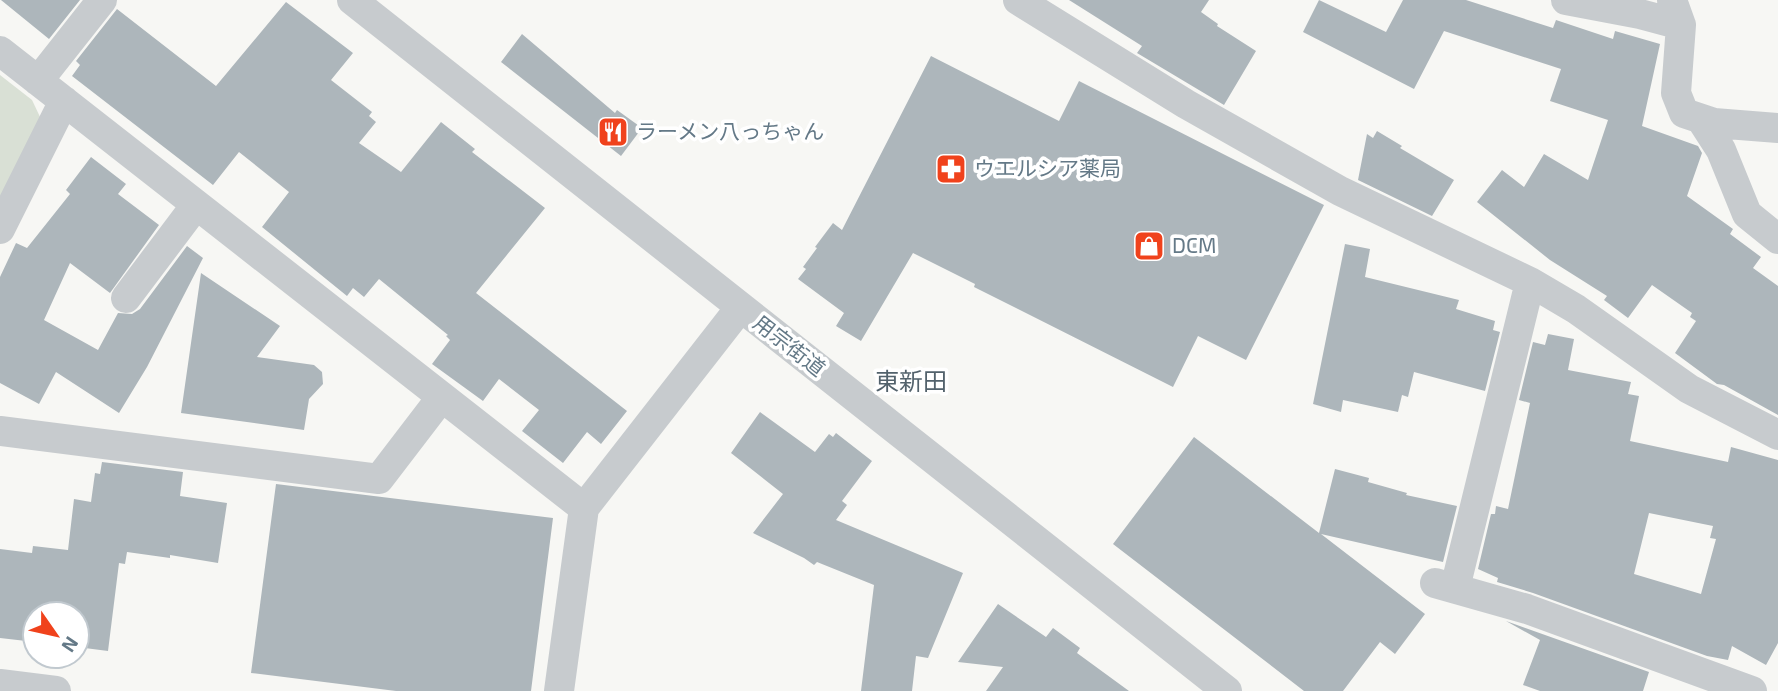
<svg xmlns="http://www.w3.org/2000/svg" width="1778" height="691" font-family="'Exo 2','Noto Sans JP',sans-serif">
<rect width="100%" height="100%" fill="#f7f7f4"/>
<path fill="#d9e0d5" d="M0,75l32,25 9,19 -41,82z"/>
<path fill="#adb6bb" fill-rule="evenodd" d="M1,0h79l-31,39z
M1069,0h140l-8,12 17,12 -1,2 39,25 -32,54 -87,-52 5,-7z
M1319,0l67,32 17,-32h63l87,28 3,-8 57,19 2,-8 45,13 -18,82 56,20 4,7 -15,43 46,33 -3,5 31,23 -8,11 25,18v129l-54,-30 -7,-1 -42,-31 21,-32 -6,-4 2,-4 -40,-28 -24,33 -24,-18 3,-4 -57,-36 -73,-58 25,-32 22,17 20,-33 44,26 20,-60 -58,-19 11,-32 -117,-38 -30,58 -111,-57z
M286,2l67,51 -22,27 41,32 -3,4 7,6 -17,21 42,29 40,-50 34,27 -3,3 73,56 -69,85 151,118 -26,33 -14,-12 -24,31 -41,-32 17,-21 -40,-31 -16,22 -51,-37 18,-24 -4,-4 2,-1 -69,-56 -15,18 -11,-9 -6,8 -85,-69 27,-35 -50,-40 -26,33 -141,-109 8,-11 -4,-4 41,-52 99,77z
M522,34l93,79 2,-3 25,18 -21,28 -120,-94z
M931,56l128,65 20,-40 245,124 -78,155 -48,-24 -25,51 -199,-100 1,-3 -62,-31 -52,88 -25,-15 8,-13 -46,-34 8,-10 -3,-2 14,-19 -2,-1 18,-24 9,7z
M1377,131l25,15 -2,2 54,32 -22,36 -74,-36 9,-46 6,4z
M91,157l35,27 -8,10 41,31 -49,68 -40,-30 -26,57 54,30 20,-37 14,1 8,-5 47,-63 16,12 -56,109 -28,46 -63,-41 -17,32 -39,-21v-106l16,-34 11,5 43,-54 -4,-4z
M1345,244l25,5 -5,28 94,23 -3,9 39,12 -2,9 7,2 -15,59 -71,-19 -6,25 -6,-2 -4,17 -55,-12 -2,12 -28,-8z
M201,273l79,53 -23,31 57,8 8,7 1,12 -14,15 -5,31 -123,-17z
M1548,334l26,5 -6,31 63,12 -3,12 11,2 -9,45 98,21 3,-15 47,13v183l-12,22 -34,-19 -4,14 -21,-4 -174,-63 -36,-11 1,-4 -20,-9 13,-55h4l1,-8 12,3 22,-106 -11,-3 14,-58 12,3zM1649,513l64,13 -3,12 6,1 -15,55 -67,-20z
M760,412l55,40 14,-18 4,3 3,-4 36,28 -30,40 5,4 -11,15 127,53 -35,85 -12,-2 -4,35h-51l13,-106 -57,-23 -3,3 -10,-7 -51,-25 30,-39 -52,-41z
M1194,437l125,96 16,-64 34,9 -1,4 39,11 -1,2 51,11 -14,56 -122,-28 104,80 -30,40 -15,-12 -37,49h-39l-191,-147z
M102,462l81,10 -3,24 47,7 -9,60 -48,-8v3l-43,-6 -2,12 -6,-1 -11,88 -31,-4v-33h-42v28l-35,-4v-89l32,4 1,-7 35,4 6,-51 17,3 4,-29 5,1z
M276,484l277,34 -22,173h-135l-145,-18z
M998,604l48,33 7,-9 27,20 -3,5 52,38h-143l17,-24 -45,-5z
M1506,621l143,51 -6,19h-103l-17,-6 17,-45z"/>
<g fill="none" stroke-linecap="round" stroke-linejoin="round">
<path stroke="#c7cbce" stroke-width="30" d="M352,0l875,691
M1018,0l168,104 154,87 190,91 46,27 113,80 89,46
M1566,0l74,14 41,11 -9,-25
M1681,25l-5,68 8,20 30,10 64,5
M0,51l584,457
M38,81l64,-81
M1701,119l20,31 26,64 31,25
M0,229l64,-128
M126,298l70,-93
M0,431l379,48 62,-81
M1435,583l92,26 225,82
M1455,588l75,-306
M0,684l56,7
M559,691l25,-183 156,-200"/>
</g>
<defs>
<g id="restaurant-square" transform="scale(1.575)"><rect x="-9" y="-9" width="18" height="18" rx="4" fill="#f0421c" stroke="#fff"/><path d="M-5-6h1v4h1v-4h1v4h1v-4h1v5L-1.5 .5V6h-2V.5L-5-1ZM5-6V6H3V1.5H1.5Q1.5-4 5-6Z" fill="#fff"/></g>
<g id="pharmacy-square" transform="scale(1.575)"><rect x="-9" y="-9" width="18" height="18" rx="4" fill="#f0421c" stroke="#fff"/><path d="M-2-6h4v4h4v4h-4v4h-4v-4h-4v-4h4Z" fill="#fff"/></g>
<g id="shop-square" transform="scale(1.575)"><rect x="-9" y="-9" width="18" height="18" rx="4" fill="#f0421c" stroke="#fff"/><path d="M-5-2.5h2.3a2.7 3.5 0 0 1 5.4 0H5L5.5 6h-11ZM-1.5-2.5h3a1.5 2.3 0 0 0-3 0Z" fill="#fff"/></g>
</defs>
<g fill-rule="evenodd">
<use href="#restaurant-square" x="613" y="132"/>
<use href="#pharmacy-square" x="951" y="169"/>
<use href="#shop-square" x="1149" y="246"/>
</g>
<g text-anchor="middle" stroke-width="7" stroke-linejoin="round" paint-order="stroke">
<g font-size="21" fill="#647987" stroke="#fff" text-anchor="start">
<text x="636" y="139">ラーメン八っちゃん</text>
<text x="974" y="176">ウエルシア薬局</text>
<text x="1172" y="253">DCM</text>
</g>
<g font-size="21" fill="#647987" stroke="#fff">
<text transform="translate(789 346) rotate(38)" y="7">用宗街道</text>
</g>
<g font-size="24" fill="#53626c" stroke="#fff">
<text x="911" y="390">東新田</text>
</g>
</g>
<g transform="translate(56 635) rotate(124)"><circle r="33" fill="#ffffff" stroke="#c1c9cf" stroke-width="2"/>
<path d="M0-5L12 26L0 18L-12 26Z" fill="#f0421c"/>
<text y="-10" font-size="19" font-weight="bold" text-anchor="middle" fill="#647987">N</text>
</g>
</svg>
